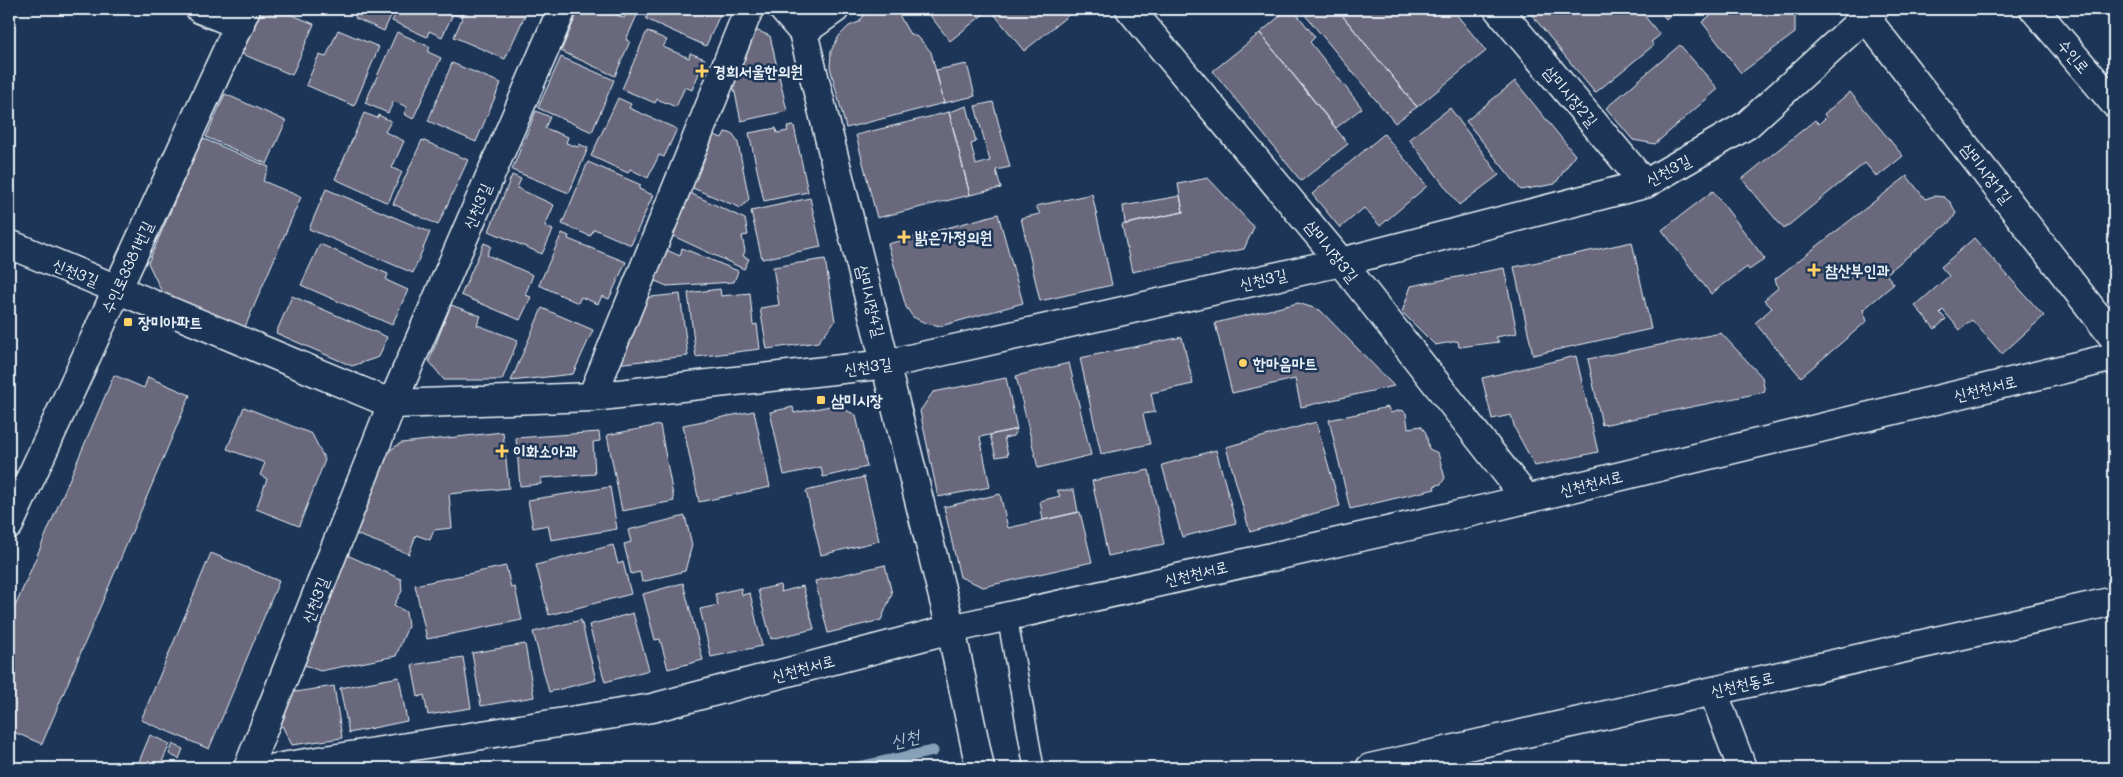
<svg xmlns="http://www.w3.org/2000/svg" width="2123" height="777" font-family="Mali,'Poor Story',sans-serif">
<rect width="100%" height="100%" fill="#1d3557"/>
<filter id="ink" filterUnits="userSpaceOnUse"><feTurbulence type="fractalNoise" baseFrequency=".02" numOctaves="2"/><feDisplacementMap in="SourceGraphic" scale="10" xChannelSelector="R" yChannelSelector="G"/><feConvolveMatrix kernelMatrix="1 2 1 2 8 2 1 2 1" color-interpolation-filters="sRGB"/></filter>
<g filter="url(#ink)">
<g fill="none" stroke-linecap="round" stroke-linejoin="round">
<path stroke="#87a1b8" stroke-width="11" d="M854,768l79,-17"/>
</g>
<path fill="#69687c" stroke="#e8f1f8" d="M259,9l13,4 2,-4h4l36,15 -22,51 -52,-22z
M351,9h43l-10,22 -29,-13 3,-6z
M398,9h66l-3,8 -8,-3 -11,23 -13,-6 -2,6 -35,-16z
M466,9h62l-23,50 -51,-22z
M579,9h24l21,9 4,-7 9,4 -11,25 4,1 -15,35 -54,-25z
M651,9h70l1,1 -16,36 -60,-27z
M874,9h16l8,4 11,20 10,5 12,14 13,51 -98,25 -16,-61 1,-16 8,-15 10,-10 10,-4 7,-10z
M925,9h151l-52,42 -34,-42 -40,32z
M1288,9h5l22,28 -5,5 52,66 -26,20 -76,-95z
M1300,9h37l80,98 -22,16z
M1337,9h115l34,42 -69,56z
M1527,9h112l21,26 -9,7 3,3 -59,48z
M1658,9h20l-12,10z
M1719,9h76v24l-54,40 -39,-51z
M751,28l19,8 17,75 -46,10 -7,-33 -10,-4z
M338,30l41,17 -25,59 -48,-21 13,-30 7,2z
M647,31l20,9 -4,7 26,11 1,-5 15,6 -13,31 -7,-3 -9,20 -19,-8 -2,4 -33,-14z
M397,32l33,15 -2,5 13,6 -28,61 -9,-5 3,-7 -13,-6 -6,12 -23,-10z
M1260,33l88,111 -47,37 -88,-110z
M1680,45l38,44 -63,55 -22,-4 -27,-32z
M561,57l53,23 -22,52 -54,-24z
M452,63l49,20 -25,59 -48,-21z
M967,64l8,32 -31,7 -8,-33z
M1515,81l60,74 -20,29 -34,6 -55,-69z
M1850,92l53,64 -26,21 -12,-14 -81,66 -42,-50 73,-59 4,4 7,-7 -2,-3z
M225,94l61,27 -19,43 -61,-27z
M618,98l13,6 -2,4 48,21 -13,28 -5,-2 -11,23 -18,-9 -2,4 -37,-17z
M993,102l17,65 -14,3 5,18 -31,7 -21,-83 18,-6 9,36 -5,2 5,21 14,-4 -15,-55z
M1450,108l49,67 -40,30 -50,-66z
M536,111l14,6 -5,11 23,9 -2,6 12,4 1,-3 9,4 -19,45 -57,-23z
M949,112l21,83 -93,23 -21,-83z
M364,113l13,5 1,-3 13,6 -6,11 19,9 -12,27 10,4 -14,31 -53,-24z
M794,126l14,66 -44,9 -15,-68 27,-5 1,5 11,-2 -1,-4z
M725,132l8,2 5,9 11,56 -8,9 -51,-21 22,-53 10,4z
M1384,134l43,52 -47,40 -16,-18 -24,20 -28,-34z
M202,138l67,29 -6,14 38,16 -56,130 -83,-35 -14,-29z
M422,140l46,20 -30,65 -45,-21z
M588,162l53,23 -2,4 14,6 -22,50 -37,-16 -4,7 -28,-12z
M512,175l9,4 -4,9 37,17 -9,21 8,4 -11,24 -53,-23z
M1907,176l18,23 9,-3 10,1 7,6 5,10 -5,8 -65,53 8,10 -31,26 4,11 -66,56 -46,-54 17,-15 -8,-8 14,-12 -3,-9z
M1208,178l46,49 -10,22 -112,23 -10,-47 61,-13 -5,-28z
M326,189l104,43 -17,41 -104,-44z
M1713,191l52,68 -16,11 -2,-3 -36,27 -49,-64z
M690,193l55,26 3,16 -6,1 3,15 -2,5 6,3 -5,10 -73,-34z
M1092,194l20,91 -72,16 -19,-83 19,-4 -4,-8z
M1180,196l3,16 -58,12 -2,-18z
M810,198l11,49 -59,12 -11,-48z
M998,214l25,89 -82,23 -16,-3 -12,-6 -7,-10 -18,-63z
M562,233l7,3 -1,3 58,23 -17,37 -7,-3 -4,8 -17,-7 -3,6 -39,-18z
M1974,238l70,78 -42,38 -30,-34 -12,10 -17,-20 -3,3 6,6 -11,10 -20,-23 34,-30 -8,-9z
M1632,242l19,87 -118,26 -19,-88z
M484,243l7,3 -4,9 46,20 -8,20 6,2 -11,23 -59,-25z
M320,244l68,30 -2,6 22,10 -16,35 -91,-40z
M660,247l20,9 2,-8 56,23 -4,11 -67,4 -19,-8z
M825,259l10,62 -17,21 -51,7 -7,-41 19,-3 -6,-38z
M1504,268l13,65 -21,4 3,5 -40,5 -1,-6 -23,4 -33,-33 9,-26z
M720,289l1,7 29,-3 3,32 4,-1 3,25 -64,8 -8,-64z
M680,294l8,62 -73,8 26,-66z
M292,296l95,41 -8,20 -27,9 -76,-33z
M1298,303l22,7 74,76 -93,21 -6,-28 -63,14 -17,-70z
M451,305l30,11 -4,9 41,15 -16,40h-58l-15,-19z
M542,308l51,22 -20,44 -62,7z
M1721,333l41,44 3,15 -163,33 -14,-66z
M1182,337l11,47 -42,9 4,19 -12,2 7,30 -49,10 -21,-96z
M1576,356l22,96 -63,14 -20,-37 -4,-14 -19,4 -10,-41z
M1069,363l22,92 -53,13 -22,-92z
M114,375l30,13 4,-11 42,18 -148,349 -33,-14v-109z
M1006,378l11,51 -37,8 10,50 -52,10 -18,-86 13,-19z
M835,405l21,10 11,52 -44,10 -2,-10 -37,8 -14,-63 23,-5 1,6z
M244,407l68,27 13,26 -26,66 -43,-17 11,-30 -7,-4 5,-12 -38,-14z
M1388,407l2,6 12,-3 4,3 2,15 13,-2 5,7 3,16 9,4 7,25 -4,6 -7,2 1,3 -85,20 -21,-89z
M754,411l16,76 -71,15 -16,-77z
M1316,422l24,84 -90,26 -24,-85z
M660,425l14,76 -52,10 -15,-76z
M1017,429l-4,7 -9,2 4,17 -12,2 -6,-22z
M503,432l6,56 -60,6 3,34 -18,2 -4,10 -14,-5 -7,19 -56,-21 31,-79 17,-11z
M599,432l1,9 -7,1 2,32 -54,4v6l-21,2 -4,-48z
M1216,450l20,73 -54,14 -20,-72z
M9,468l8,4 -8,19z
M1149,470l15,74 -56,12 -16,-75z
M864,477l15,64 -58,14 -15,-64z
M610,487l7,42 -66,11 -3,-15 -15,3 -5,-28z
M1057,490h17l4,22 -35,8 -3,-19 20,-5z
M1000,494l8,34 72,-16 12,50 -109,25 -23,-10 -16,-70z
M685,516l7,29 -7,26 -43,11 -2,-10 -9,2 -7,-30 7,-2 -3,-12z
M613,545l5,19 5,-2 8,32 -82,21 -13,-50z
M211,553l68,28 -70,168 -68,-29z
M347,555l54,24 1,12 -8,14 12,7 2,14 -12,30 -76,15 -20,-8z
M885,565l7,29 -11,26 -53,13 -13,-52z
M506,566l5,22 4,-1 7,33 -95,19 -12,-54z
M683,583l20,77 -35,9 -8,-30 -5,1 -12,-46z
M780,585l1,7 22,-6 11,43 -43,10 -13,-49z
M741,588l1,7 8,-2 12,53 -51,11 -11,-48 18,-4 -3,-11z
M633,613l16,57 -44,12 -16,-57z
M581,620l15,60 -47,12 -16,-60z
M525,644l9,53 -53,9 -9,-53z
M463,657l8,51 -43,7 -4,-20 -6,2 -6,-32z
M399,677l8,44 -58,12 -9,-45z
M334,686l8,52 -50,7 -12,-23 9,-29z
M150,735l20,9 -11,24h-13l-8,-4z
M173,744l10,5 -4,10 -10,-5z"/>
<g fill="none" stroke-linecap="round" stroke-linejoin="round">
<g stroke="#e8f1f8" stroke-width="22">
<path id="service" d="M1007,616l27,152"/>
</g>
<g stroke="#e8f1f8" stroke-width="31">
<path id="minor" d="M200,9l40,16
M783,9l20,23 148,597 29,139
M1130,9l211,253 186,237
M1498,9l147,175
M1859,9l255,329
M803,32l32,-23
M9,244l383,160 200,-7 295,-33 454,-102 304,-78 102,-59 127,-116
M592,397l157,-388
M9,525l237,-516
M1713,691l29,77
M248,768l144,-364 170,-395
M275,768l377,-60 299,-79 534,-120 629,-152
M1370,768l744,-167"/>
</g>
<g stroke="#e8f1f8" stroke-width="31">
<path id="primary" d="M2034,9l80,94"/>
</g>
<use href="#service" stroke="#1d3557" stroke-width="19"/>
<use href="#minor" stroke="#1d3557" stroke-width="28"/>
<use href="#primary" stroke="#1d3557" stroke-width="28"/>
</g>
</g>
<g fill="#ffd166" stroke="#1d3557" stroke-width="2">
<path d="M699.5 63.5h5v5h5v5h-5v5h-5v-5h-5v-5h5z"/>
<path d="M901.5 229.5h5v5h5v5h-5v5h-5v-5h-5v-5h5z"/>
<path d="M1811.5 262.5h5v5h5v5h-5v5h-5v-5h-5v-5h5z"/>
<rect x="123" y="317" width="10" height="10" rx="2.5"/>
<circle cx="1243" cy="363" r="5"/>
<rect x="816" y="395" width="10" height="10" rx="2.5"/>
<path d="M499.5 443.5h5v5h5v5h-5v5h-5v-5h-5v-5h5z"/>
</g>
<g text-anchor="middle" stroke-width="5" stroke-linejoin="round" paint-order="stroke">
<g font-size="16" fill="#e8f1f8" stroke="#1d3557">
<text transform="translate(2074 56) rotate(50)" y="6">수인로</text>
<text transform="translate(1571 96) rotate(50)" y="6">삼미시장2길</text>
<text transform="translate(1668 170) rotate(-28)" y="6">신천3길</text>
<text transform="translate(1987 173) rotate(52)" y="6">삼미시장1길</text>
<text transform="translate(477 206) rotate(-67)" y="6">신천3길</text>
<text transform="translate(1332 251) rotate(51)" y="6">삼미시장3길</text>
<text transform="translate(127 267) rotate(-65)" y="6">수인로3381번길</text>
<text transform="translate(76 272) rotate(22)" y="6">신천3길</text>
<text transform="translate(1263 279) rotate(-13)" y="6">신천3길</text>
<text transform="translate(871 301) rotate(76)" y="6">삼미시장4길</text>
<text transform="translate(868 366) rotate(-8)" y="6">신천3길</text>
<text transform="translate(1985 388) rotate(-14)" y="6">신천천서로</text>
<text transform="translate(1591 483) rotate(-14)" y="6">신천천서로</text>
<text transform="translate(1196 573) rotate(-13)" y="6">신천천서로</text>
<text transform="translate(315 600) rotate(-69)" y="6">신천3길</text>
<text transform="translate(803 668) rotate(-15)" y="6">신천천서로</text>
<text transform="translate(1742 684) rotate(-13)" y="6">신천천동로</text>
</g>
<g font-size="16" font-weight="bold" fill="#e8f1f8" stroke="#1d3557" text-anchor="start">
<text x="713" y="77">경희서울한의원</text>
<text x="915" y="243">밝은가정의원</text>
<text x="1825" y="276">참산부인과</text>
<text x="138" y="328">장미아파트</text>
<text x="1253" y="369">한마음마트</text>
<text x="831" y="406">삼미시장</text>
<text x="513" y="457">이화소아과</text>
</g>
<g font-size="18" font-style="italic" fill="#afc2d3" stroke="#1d3557">
<text transform="translate(905 739) rotate(-12)" y="6">신천</text>
</g>
</g>
<rect width="2123" height="777" fill="none" stroke="#1d3557" stroke-width="30"/>
<rect x="15" y="15" width="2093" height="747" fill="none" stroke="#e8f1f8" stroke-width="2" filter="url(#ink)"/>
</svg>
